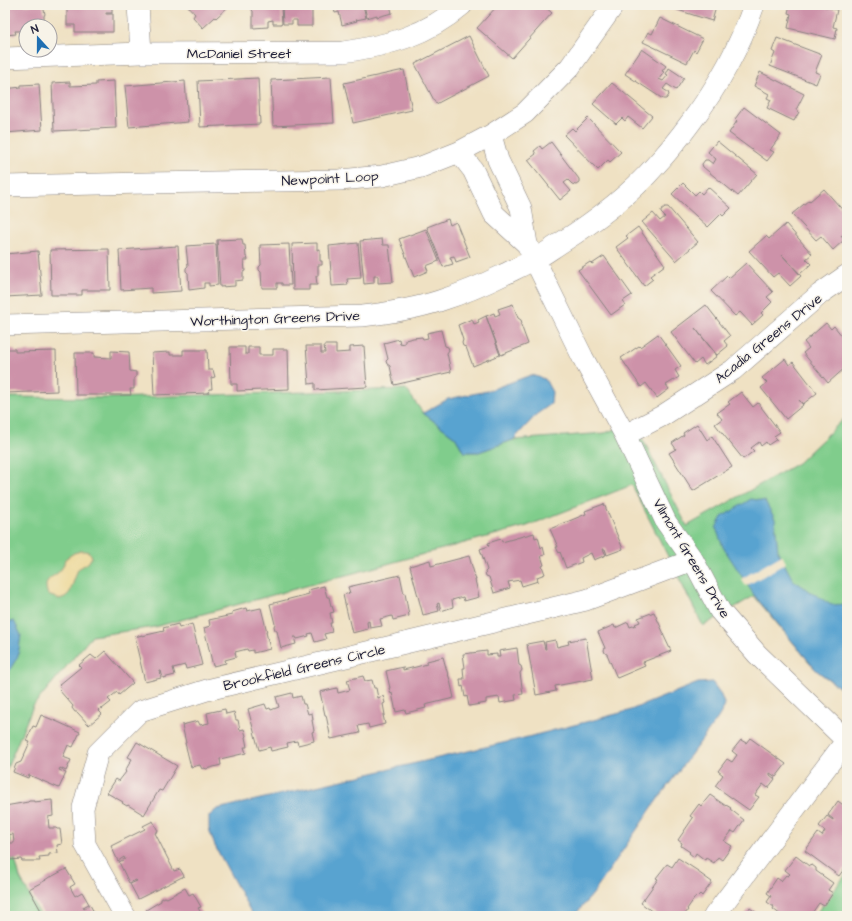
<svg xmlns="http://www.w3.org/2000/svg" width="852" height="921" font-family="'Architects Daughter',sans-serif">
<rect width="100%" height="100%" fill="#f7f3e8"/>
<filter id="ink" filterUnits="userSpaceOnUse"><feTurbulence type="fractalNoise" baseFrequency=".025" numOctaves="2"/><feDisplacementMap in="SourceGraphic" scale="8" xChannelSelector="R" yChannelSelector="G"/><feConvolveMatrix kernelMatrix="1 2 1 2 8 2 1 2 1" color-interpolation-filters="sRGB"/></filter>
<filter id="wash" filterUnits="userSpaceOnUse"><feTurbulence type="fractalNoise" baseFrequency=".012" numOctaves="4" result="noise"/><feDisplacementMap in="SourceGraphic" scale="16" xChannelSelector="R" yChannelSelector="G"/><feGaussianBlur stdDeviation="0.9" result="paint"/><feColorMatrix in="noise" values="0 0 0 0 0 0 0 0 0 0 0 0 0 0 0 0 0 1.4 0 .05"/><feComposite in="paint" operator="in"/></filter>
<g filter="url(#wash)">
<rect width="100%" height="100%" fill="#efe1c3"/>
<path fill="#80cd8c" stroke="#517864" d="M406,389l17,24 32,24 9,15h15l34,-12 92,-7 29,-11 53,104 111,-63 49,-47v277l-31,-23 -62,-74 -51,30 -71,-141 -105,41 -372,101 -63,9 -59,70 -28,67v-376l105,1z
M5,821l15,57 21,38h-36z
M847,873v43h-33z"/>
<path fill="#eeda9e" stroke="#887e6c" d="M81,551c6,0 9,0 11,6l-4,6 -10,6 -8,23c-3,4 -6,6 -11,7l-11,-4c-7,-19 7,-16 14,-27 2,-2 2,-6 3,-9l9,-6z"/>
<path fill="#58a3d0" stroke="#3d6286" d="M531,375l14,4 7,13 -1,12 -14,10 -24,26 -34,12h-15l-9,-15 -32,-24 25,-14 39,-8z
M751,499l14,2 10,18 3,33 15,28 38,25 16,-1v89l-31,-23 -62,-75 -31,-48 -7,-19 6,-11z
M14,621l7,14 -3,21 -13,22v-55z
M712,682l8,11 5,13 -7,12 -63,85 -62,91 -19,22h-321l-38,-70 -6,-17v-13l8,-7 303,-70 108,-28 70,-28z"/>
<path fill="#efe1c3" d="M782,555l4,8 -40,23 -5,-7z"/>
<g id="blocks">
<path fill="#cd92a9" d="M5,5h38l1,5 1,4 -1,2v10h-18v1h-2v4h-9l1,3 -11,1z
M67,5h45v8h-6v1h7v18h-38v-7h-8z
M187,5h43l-14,13 -1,-1 -12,11 -10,-11 2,-3z
M252,5h29l1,19h-9v-4l-5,1v6l-15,1v-17l-2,-2z
M282,5h31l-1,4v17h-15v-6h-5v4h-9z
M333,5h30l3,13 -10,2 1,1 -15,4 -3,-13 -4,1z
M364,5h26l2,8 -15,4v-2l-10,3z
M498,5h45l9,8 -40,45 -35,-30z
M662,5h47l7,2 -4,14z
M790,5h29l18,5 -4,17 4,1 -2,11 -47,-11 3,-14 -3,-1z
M660,18l43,21 -7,13 -2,-2 -7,13 -44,-21 5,-10 4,2z
M469,36l20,40 -53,28 -21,-40z
M777,38l45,17 -7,17 5,2 -4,10 -46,-18 5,-13 -3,-2z
M642,49l24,17 -4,5 2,1 -5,7 4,2 5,-6 -2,-1 3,-6 15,10 -8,12 -9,-6 -4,5 5,3 1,3 -3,4h-3l-38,-25z
M404,70l8,40 -59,13 -9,-40z
M760,72l44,22 -8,16 3,2 -5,9 -27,-13 4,-8 -4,-2 2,-4 -15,-8z
M331,77l3,46 -61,3 -2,-46z
M258,78l2,46 -60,3 -2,-46z
M114,81l2,47 -62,3 -2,-48 18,-1v4l26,-1v-3z
M185,81l3,41 -59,5 -4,-41z
M612,83l40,33 -10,12 -14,-11 -3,4 -3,-3 -6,6 -23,-20z
M39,84l3,46 -37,3v-44l16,-2v-2z
M744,107l37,28 -11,15 4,2 -7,9 -38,-28 8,-12 -2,-2z
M588,118l33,34 -11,10 -2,-2 -10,10 -34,-35 8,-7 3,3z
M717,141l40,33 -19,22 -35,-29 -1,-3 3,-4h3l5,4 3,-5 -8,-7z
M551,142l28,37v4l-3,2 -4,-1 -4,-4 -4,3 7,8 -11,9 -32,-40 8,-6 -2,-3 6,-5 2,3z
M683,183l12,12 4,-4 3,3 6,-7 23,21 -8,8 -2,-2 -13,13 -36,-33z
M824,189l23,26v16l-6,5 3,4 -11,10 -12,-14 -5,4 -24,-26 17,-14 1,1z
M665,207h3l30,35 -22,19 -34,-39 11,-9 7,8 5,-4 -4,-4v-3z
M448,219l2,6 6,-3 14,35 -14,5 -2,-6 -4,1 3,7 -10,3 -16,-40z
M786,224l26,30 -6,5 5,5 -11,10 -18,-19 19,21 -11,10 -12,-13 -5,4 -24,-26 17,-15 3,3z
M638,227l27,38 -15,11 3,3 -9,7 -28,-39 12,-9 -2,-2z
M426,229l13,32 -13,5 2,5 -14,6 -15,-38z
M242,239l1,6h2l1,12h1l1,3h-4l1,11 -2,1v8l-8,1v5l-15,1 -3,-47z
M382,239l1,6h6l4,37 -15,1v-7h-4v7l-10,1 -4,-43z
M317,243v7l3,-1v12h2v4h-4v11h-2l1,9h-8v5h-16l-1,-46z
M358,243l3,35 -14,1 1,6 -16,1 -3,-40z
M216,244l2,41 -9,1v-3h-5v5l-15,2 -1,-17 -2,-2v-3l2,-2 -2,-20z
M289,244l2,41h-9v-2h-5v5h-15l-1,-16 -2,-2v-3l2,-2 -1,-20z
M178,246l3,45 -30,2v-5l-30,2 -2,-40z
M109,249l1,41h-28v5h-31l-1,-45z
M38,251l4,44 -37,2v-43z
M604,256l28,39 -9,6 2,4 -14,10 -33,-45 12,-8 2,2z
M746,263l27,29 -6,5 5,5 -11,11 2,2 -11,10 -12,-13 -5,4 -24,-25 16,-15 2,2z
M513,304l5,14 3,2 1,3 -1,2 7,19 -27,11 -15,-39 8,-3 1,3 5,-2 -2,-5z
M706,305l24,31 -6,5 4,5 -11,9 -22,-27 22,28 -12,9 -4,-6 -6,5 -24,-32z
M486,316l14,39 -27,11 -7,-19 -3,-1 -1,-3 1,-3 -5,-15 14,-6 2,5 5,-2 -1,-2z
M826,323l5,6 3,-3 13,16v24l-19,17 -25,-30 6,-5 -5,-6z
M441,330l4,16 3,1 1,3 -2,3 4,19 -57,13 -4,-19 -3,-2 -1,-3 2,-2 -4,-16 15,-4 1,5 5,-1v-3l8,-2 9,-1 1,2 5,-1 -1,-5z
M658,334l23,32 -6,4 4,7 -13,8 3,4 -12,9 -11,-15 -5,4 -20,-29 18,-12 1,1z
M324,345h12v8l14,-1v-5l14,-1 3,41 -52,3v-7l-6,1 -3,-38h15v7h4z
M230,347h15v7h3v-7h11v8h14v-6h15l1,40 -52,2v-7h-6z
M5,349h10v3l41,-1 1,40 -52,2z
M183,350h24l1,20h5l2,7 -4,1 1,11h-3l-1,4 -54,2 -2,-42 18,-1v3h13z
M111,351l18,1 1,19 6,1v5l-2,1v11h-4l1,6h-55l-1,-42h19v4l17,1z
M785,359l4,6 4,-3 24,31 -14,11 -4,-4 4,5 -17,14 -25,-31 6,-5 -5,-5z
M741,392l12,15 5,-4 22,29 -6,4 3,3 -9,6 -2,-3 -5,4 -2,-4 -8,6 3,3 -11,8 -28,-35 7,-5 -5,-6 13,-9 -2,-2z
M697,424l10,16 5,-4 20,31 -39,24 -24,-38 7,-4 -4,-6 12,-8 -1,-2z
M604,504l19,45 -16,6 -2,-6h-2l3,6 -12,5 -3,-7 -10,5 1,4 -16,6 -6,-16 -1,1 -3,-6h2l-8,-18 36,-15 -1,-3z
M534,533l1,5 3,-1 3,11 2,-1 2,8 -4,1 3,9 -2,1 3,8 -8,3 1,4 -16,5 -2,-6 -12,2 2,6 -16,5 -5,-16 -3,-1 -1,-4 2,-2 -7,-21 9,-3 -1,-3 13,-4 1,3z
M469,556l7,24h-1l4,17 -15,4 -1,-4 -11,3 1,7 -12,4 -2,-8 -2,1 2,7 -16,4 -13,-49 20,-6 1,6z
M400,575l4,19 1,-1 4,23 -16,4 -1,-4 -12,3 2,7 -12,2 -1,-7 -2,1 1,7 -16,4 -9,-38 7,-2 -2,-6z
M324,586l3,11h2l2,9h1l2,6 -4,1 2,10h-2l2,9 -8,2 2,5 -11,3 -3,-9 -4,1 1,2 -12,3 -1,-2h-2l2,7 -15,4 -4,-17 -2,-1 -1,-4 1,-2 -5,-20 39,-10 -1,-4z
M246,608l1,3 14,-3 6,24h-1l4,17 -17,4v-3l-5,1 -1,-2 -12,3 1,5 -11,3 1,3 -13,3 -9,-38 6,-2 -1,-6 23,-5v-3z
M654,612l10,22h-1l8,17 -28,11 2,4 -28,12 -10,-24 -2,-1 -1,-3 1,-2 -7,-16 16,-7 1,3 13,-6 2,5 6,-2 -1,-1 5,-2 -2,-4z
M178,624l1,4 13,-4 10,41 -16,4 -1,-4 -12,3 2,7 -12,3 -2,-7h-1l1,7 -16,4 -9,-38h1l-2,-7 7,-2v1l22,-5 -1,-3z
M586,638l7,41 -38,7 1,5 -20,4 -9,-51 16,-3 2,8h1l-1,-7 10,-2 2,7 12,-3 -1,-3z
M517,648l2,17 2,1 1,4 -2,3 3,21 -8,1 1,5 -16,3 -1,-6 -13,2v4l-17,3 -2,-10 -2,1 -2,-11 -2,1 -1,-8h4l-1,-11h2l-2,-14 24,-3v4l10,-1v3h3l-1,-6z
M105,651l28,32 -14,12 -2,-3 -9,7 3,3 -9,7 -1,-2 -3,3 4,4 -13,11 -12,-13h-2l-3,-4 1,-2 -14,-16 2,-2 -2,-3 22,-18 -2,-2 12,-10 5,4z
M443,657l5,18v-1l2,6 4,18 -29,7 1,3 -20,5 -1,-3 -9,2 -4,-19 -1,1 -2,-6h1l-4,-17 17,-4v3l13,-3 11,-3v-3z
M363,676l2,5 7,-1 2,8h2l2,10 5,-2 2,7 -2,1 2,11h-2l2,9 -16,4 -1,-4 -10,2 2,7 -29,6 -5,-24h-1l-5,-23 17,-4 1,5 12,-3 -3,-10z
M292,693l1,5 8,-2 2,8h2l3,10 4,-1 1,7h-1l2,11 -2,1 2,9 -16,4 -1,-4 -10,2 1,4 -17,4 -1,-4 -11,3 -11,-41 17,-5 2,5 3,-1 1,2 8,-3 -3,-10z
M225,709l1,5 8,-2 2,8h2l2,10 4,-1 2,7 -1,1 2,10h-3l2,6 -26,6 1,6 -15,4 -1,-1 -3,1 -2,-4 -9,2 -6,-24h1l-4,-18 16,-4 2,4 9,-2 -2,-10z
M41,715l17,7 22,10 -7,15 -5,-2 -5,12 8,3 -5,11 -6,-3 -1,2 7,3 -7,15 -30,-13 -1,3 -15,-6 3,-8 5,-2 9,-20 -4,-1 7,-15 3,1z
M750,738l36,26 -10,13 -6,-4v2l5,4 -7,9 -5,-4 -8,11 4,2 -10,13 -34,-24 8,-11 -5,-4 9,-12 5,3 5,-7 -5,-4 9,-11 5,3z
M137,742l40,24 -15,25 -3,-1 -15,25 -16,-10 -1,1 -5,-3 1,-1 -16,-9 9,-14 3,2 7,-9 -1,-1 7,-12 -4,-2z
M710,795l16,11v-1l5,3 -1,1 14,11 -9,13 -3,-2 -8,10 8,5 -10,14 -4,-3 -4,6 -8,-5 -1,2 -9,-7 -2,4 -5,-4 1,-1 -9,-6 1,-3 -4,-3 15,-22 -3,-2 9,-12 2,2z
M52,800l1,16 -5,1 1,11h7l1,1h3l2,15 -5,1 1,8 -9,1v2l-10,1 1,4h-18l-1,-2 -11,1 -2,-17h6l-1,-9 -7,1 -1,-10v-19l23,-4 1,-1h5v1z
M838,801l9,7v63l-3,-2 -5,7 -34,-25 13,-18 4,3 3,-5 -6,-5 8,-10 6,4v-1l-5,-4z
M153,821l5,10 -3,2 19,38 6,-2 4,7 -46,23 -8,-15 7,-3 -1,-1 -7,3 -10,-21 6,-3 -1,-2 -6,4 -7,-15 34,-17 -2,-3z
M796,856l13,10 3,-1 4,3v3l17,12 -5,7 5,3 -9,13 -5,-3 -9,13h-29v-1l-8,-6 1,-2 -7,-5 4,-6 -4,-3 10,-15 4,3 5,-6 2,1 2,-2 -5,-4z
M678,858l20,13v1l14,10 -10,14 -2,-2 -3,3 -1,-1 -9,13 1,1 -3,4 1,1v1h-28l-17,-13 17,-24 -2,-1 11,-14 5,3z
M66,869l9,15 -5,3 5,9 7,-4 7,12 -6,3 1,2 6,-4 6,11h-52l-15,-27 17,-9h-1l6,-4v1z
M185,888l4,7 4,-2 8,14 -3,1 5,8h-54l-3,-6 15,-9v-2l4,-2 2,1z
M750,908l11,8h-17z"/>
</g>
</g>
<g filter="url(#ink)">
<use href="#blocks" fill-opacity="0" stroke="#88827f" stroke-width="1"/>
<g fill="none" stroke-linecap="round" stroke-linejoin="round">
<g stroke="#88827f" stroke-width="22">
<path id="minor" d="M138,5l3,48
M5,58l136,-5 202,-1c46,-7 83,-16 119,-47
M491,135l7,25 23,48 6,36 56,114 42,77 41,87 27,38 27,51 37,43 90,87
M459,152l14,18 21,44 33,30
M5,186l141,-3 194,-3 42,-4 39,-9 38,-15 32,-17 34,-22 45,-46 41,-58 2,-4
M5,325l357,-9c26,-3 52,-7 77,-15 22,-7 44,-16 64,-26 10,-5 21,-10 30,-15 9,-4 18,-11 26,-16 35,-22 69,-47 96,-78 13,-14 25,-29 36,-44 28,-37 48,-73 63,-117
M625,435l37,-19 71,-46 87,-76 27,-19
M125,916l-40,-72 -2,-36 15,-55 42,-42 67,-21 379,-90 107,-40
M714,916l132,-175"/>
</g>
<use href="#minor" stroke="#fff" stroke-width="21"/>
</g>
</g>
<g text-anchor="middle" stroke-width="3" stroke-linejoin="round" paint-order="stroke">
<g font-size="14" fill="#22223b" stroke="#f7f3e8">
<text x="239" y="58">McDaniel Street</text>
<text transform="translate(330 178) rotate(-3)" y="5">Newpoint Loop</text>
<text transform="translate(275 318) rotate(-2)" y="5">Worthington Greens Drive</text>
<text transform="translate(768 338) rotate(-39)" y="5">Acadia Greens Drive</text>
<text transform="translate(692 558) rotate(59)" y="5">Vilmont Greens Drive</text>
<text transform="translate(304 667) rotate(-13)" y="5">Brookfield Greens Circle</text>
</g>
</g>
<rect width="852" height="921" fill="none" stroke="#f7f3e8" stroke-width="20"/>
<g transform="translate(38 38) rotate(339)"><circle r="19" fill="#f7f3e8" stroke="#a29fa3"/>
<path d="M0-3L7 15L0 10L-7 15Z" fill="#1f6fb2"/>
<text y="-6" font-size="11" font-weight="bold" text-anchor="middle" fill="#22223b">N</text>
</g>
</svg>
